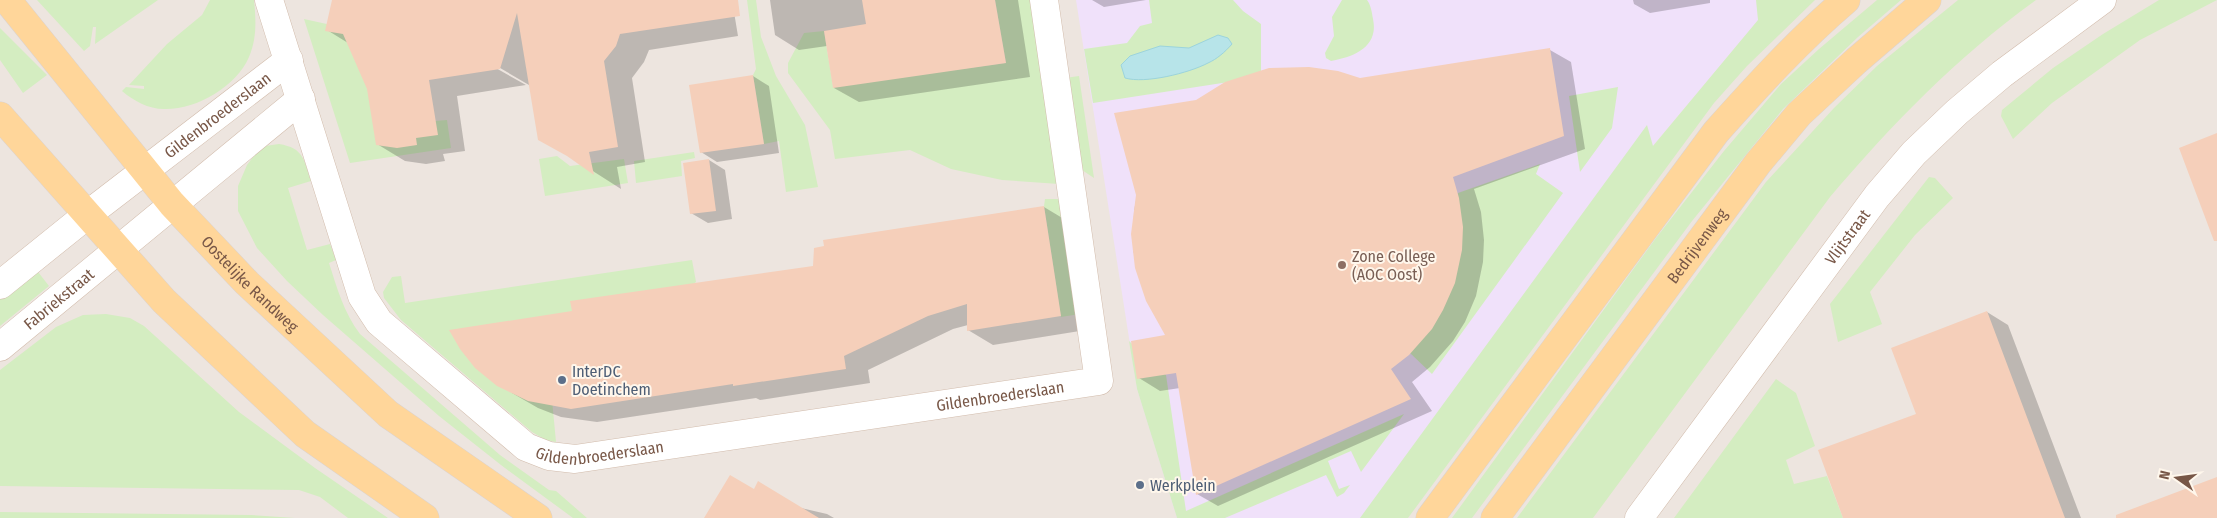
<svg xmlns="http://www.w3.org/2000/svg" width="2217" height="518" font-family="'Fira Sans Condensed',sans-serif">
<rect width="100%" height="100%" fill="#fef3e4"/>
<path fill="#ede5df" d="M0,0h2217v518h-2217z"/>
<path fill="#f0e1fa" d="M1076,0h703l-19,18 -108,129 -272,371h-203l-40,-129z"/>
<path fill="#d4edc1" d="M37,0h121l-63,44 1,-17h-3l-3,19 -6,5z
M210,0h44c2,20 3,38 -5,57 -13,30 -53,53 -85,52 -16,0 -30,-8 -42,-18l4,-4 18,2v-3l-15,-1 38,-41 35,-29z
M747,0h9l5,37 15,39 29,49 13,62 -32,5 -7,-51 -15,3 -11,-69 3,-6z
M995,0h37l27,184 -57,-4 -51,-11 -41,-19 -75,9 -5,-29 -42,-57v-10l16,-30 20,-2 9,55 173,-23z
M1149,0h84l10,11 18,13v53l-168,26 -9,-54 43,-6 13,-17 12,-3z
M1342,0h25c4,5 5,13 6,19 6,28 -19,38 -42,42l-5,-3 -1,-5 9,-17 -2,-19z
M1756,0h59l-68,66 -33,37 -306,415h-48l287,-393 6,21 105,-126z
M1877,0h24l-43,37 -75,72 -91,112 -220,297h-20l204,-280 68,-87 57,-67 38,-35z
M1958,0h78c-78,56 -144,124 -206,197l-237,321h-76l249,-336 68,-74 43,-42z
M2159,0h58l-77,40 -88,63 -39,36 -12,-23 1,-6 51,-42 50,-34z
M304,19l59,13 72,89 12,-1 4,28 -101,15z
M0,28l47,47 -24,18 -23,-33z
M1079,76l15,102 -15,-10 -14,-90z
M1618,87l-6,41 -32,44 -11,-76z
M279,144c25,4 25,16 32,37l-23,7 19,62 23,-6 6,16 -7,3c8,25 15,50 31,71l140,121 49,35 7,1 31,27h-14l-72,-53 -62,-49 -116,-101 -36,-34 -30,-33 -19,-37v-25l9,-21 9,-12 9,-7z
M694,152l1,6 -14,3 1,15 -46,7 -2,-22z
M557,156l13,10 54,-7 4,24 -83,13 -6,-37z
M1540,164l-4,10 27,19 -131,181 -22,-21 48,-160z
M1929,177l6,1 18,20 -38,37 -45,57 12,32 -44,18 -8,-38z
M1045,199h17l18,115 -19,3 -17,-111z
M692,260l4,22 -145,107 5,53 -10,-2 -14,-8 -131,-112 -17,-22 -1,-6 9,-15 9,-1 4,27z
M35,268l14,18 -49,40v-30z
M106,314l24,4 14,8 95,86 76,56 73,50h-40l-28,-21 -21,-7 -299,-4v-116l56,-43 27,-12z
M1129,341l37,34 20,136 218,-97 -43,58 -10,-21 -23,10 11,28 11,-4 -6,8 -7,4 -11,-22 -101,43h-48l-40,-129z
M1776,379l20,14 19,53 -29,14 8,24 33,-8 16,42h-169z
M0,512l251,3 44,3h-295z"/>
<path fill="#b7e4e9" stroke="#9cd4dc" d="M1218,35l10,3 4,6c-7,8 -15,15 -24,19 -19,10 -63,21 -83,15l-4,-13 9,-9 30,-10 29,2z"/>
<path fill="#0003" d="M333,0h399l6,36 -89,14 -5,12 -12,16 13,84 -28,5 4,22 -47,-30 -45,-74 -34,-20 -1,2 32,18 -69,11 8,55 -22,3 2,7 -19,3 -21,-3 -28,-17 -8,-55 -21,-46 -21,-13z
M770,0h248l12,77 -171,25 -25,-14 -7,-42 -28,4 -24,-15z
M1092,0h54l-42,7z
M1633,0h77v3l-60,10 -16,-9z
M1550,50l21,12 14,87 -111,40 7,23 3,28 -1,22 -7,34 -11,26 -12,19 -23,26 -18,15 20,29 -214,95 -21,-12 -17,-106 -20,3 -21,-13 28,-42 -34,-85 1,-40 3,-16 223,-116z
M753,76l16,10 10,67 -62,9 -16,-10z
M709,160l16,10 7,49 -24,4 -17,-10z
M1044,207l25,15 17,108 -93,15 -25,-15v-5l-15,4 -85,41 2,13 -110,17 -4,-2 -159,24 -36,-5 -23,-9 -26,-15 61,-81 241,-45z
M1987,312l21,13 73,193h-236z
M754,490l47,18 26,6 7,4h-128z"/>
<path fill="#f5cfba" d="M332,0h406l2,16 -120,18 -4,12 -12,15 14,86 -29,5 5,23 -27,-19 -29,-16 -21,-127 -17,56 -71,11 9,55 -22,3 1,7 -20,3 -21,-3 -9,-56 -24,-55 -18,-3z
M862,0h133l11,63 -173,25 -9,-57 42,-7z
M1550,48l14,88 -111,41 6,21 4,29 -1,23 -7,33 -12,27 -11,19 -23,26 -18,14 20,30 -215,96 -20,-122 -39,6 -6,-38 34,-6 -19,-34 -11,-33 -4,-34 5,-39 -22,-82 82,-13 29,-18 44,-14 40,-1 29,4 22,7z
M753,75l11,69 -64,9 -11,-68z
M2217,133v108h-3l-35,-93z
M709,159l7,52 -26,3 -7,-51z
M1044,206l17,110 -94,15v-27l-39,12 -84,40 2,13 -113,17v-2l-162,25 -43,-8 -31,-15 -22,-18 -15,-19 -11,-19 123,-19 -2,-10 243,-35 1,-18 10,-2 -1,-6z
M1987,311l78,207h-222l-25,-68 98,-36 -25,-66z
M730,475l24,14 4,-8 61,37h-115z
M2217,477v41h-101v-3z"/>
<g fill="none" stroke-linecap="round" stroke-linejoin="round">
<g stroke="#d2bcac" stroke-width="29">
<g id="street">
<path id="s1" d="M269,0l93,296 17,26 147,125 23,9 26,3 524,-78 -55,-381"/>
<path id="s2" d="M0,285l87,-70 202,-155"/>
<path id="s3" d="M0,347l301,-248"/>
<path id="s4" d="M1639,518l238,-322 37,-43 43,-41 45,-38 100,-74"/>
</g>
</g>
<g stroke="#dcd3cf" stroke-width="29">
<g id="primary">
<path id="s5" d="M7,0l165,204 75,79 141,131 150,104"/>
<path d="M0,116l164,185 141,133 120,84"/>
<path d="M1430,518l286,-386c41,-46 83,-92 130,-132"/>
<path id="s6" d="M1495,518l263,-355 41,-49 57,-53 71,-61"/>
</g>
</g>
<use href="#street" stroke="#fff" stroke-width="28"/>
<use href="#primary" stroke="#ffd69a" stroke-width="28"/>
</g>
<circle fill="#8d6e63" stroke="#fff7ec" stroke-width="2" cx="1342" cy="265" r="5"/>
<g fill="#5c6f8a" stroke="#fff7ec" stroke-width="2">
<circle cx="562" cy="380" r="5"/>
<circle cx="1140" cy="485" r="5"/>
</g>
<g text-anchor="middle" stroke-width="4" stroke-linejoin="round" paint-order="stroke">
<g font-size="16" fill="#785747" stroke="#fff7ec">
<text dy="6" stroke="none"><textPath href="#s2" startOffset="276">Gildenbroederslaan</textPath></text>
<text dy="6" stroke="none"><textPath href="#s4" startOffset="350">Vlijtstraat</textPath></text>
<text dy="6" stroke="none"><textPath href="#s6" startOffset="339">Bedrijvenweg</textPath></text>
<text dy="6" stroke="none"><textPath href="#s5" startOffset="374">Oostelijke Randweg</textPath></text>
<text dy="6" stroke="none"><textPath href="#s3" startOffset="76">Fabriekstraat</textPath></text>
<text dy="6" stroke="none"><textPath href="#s1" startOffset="1015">Gildenbroederslaan</textPath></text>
<text dy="6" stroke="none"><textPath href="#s1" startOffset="610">Gildenbroederslaan</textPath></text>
</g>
<g font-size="16" fill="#785e54" stroke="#fff7ec" text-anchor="start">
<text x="1352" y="262">Zone College<tspan x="1352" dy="18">(AOC Oost)</tspan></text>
</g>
<g font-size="16" fill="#4e5e75" stroke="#fff7ec" text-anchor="start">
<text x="572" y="377">InterDC<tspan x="572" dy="18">Doetinchem</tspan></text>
<text x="1150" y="491">Werkplein</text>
</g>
</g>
<g transform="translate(2177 478) rotate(284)" stroke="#fff7ec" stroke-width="4" paint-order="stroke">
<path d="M0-4L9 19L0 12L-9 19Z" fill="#785747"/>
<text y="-8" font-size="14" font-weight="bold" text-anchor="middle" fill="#785747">N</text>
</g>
</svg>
